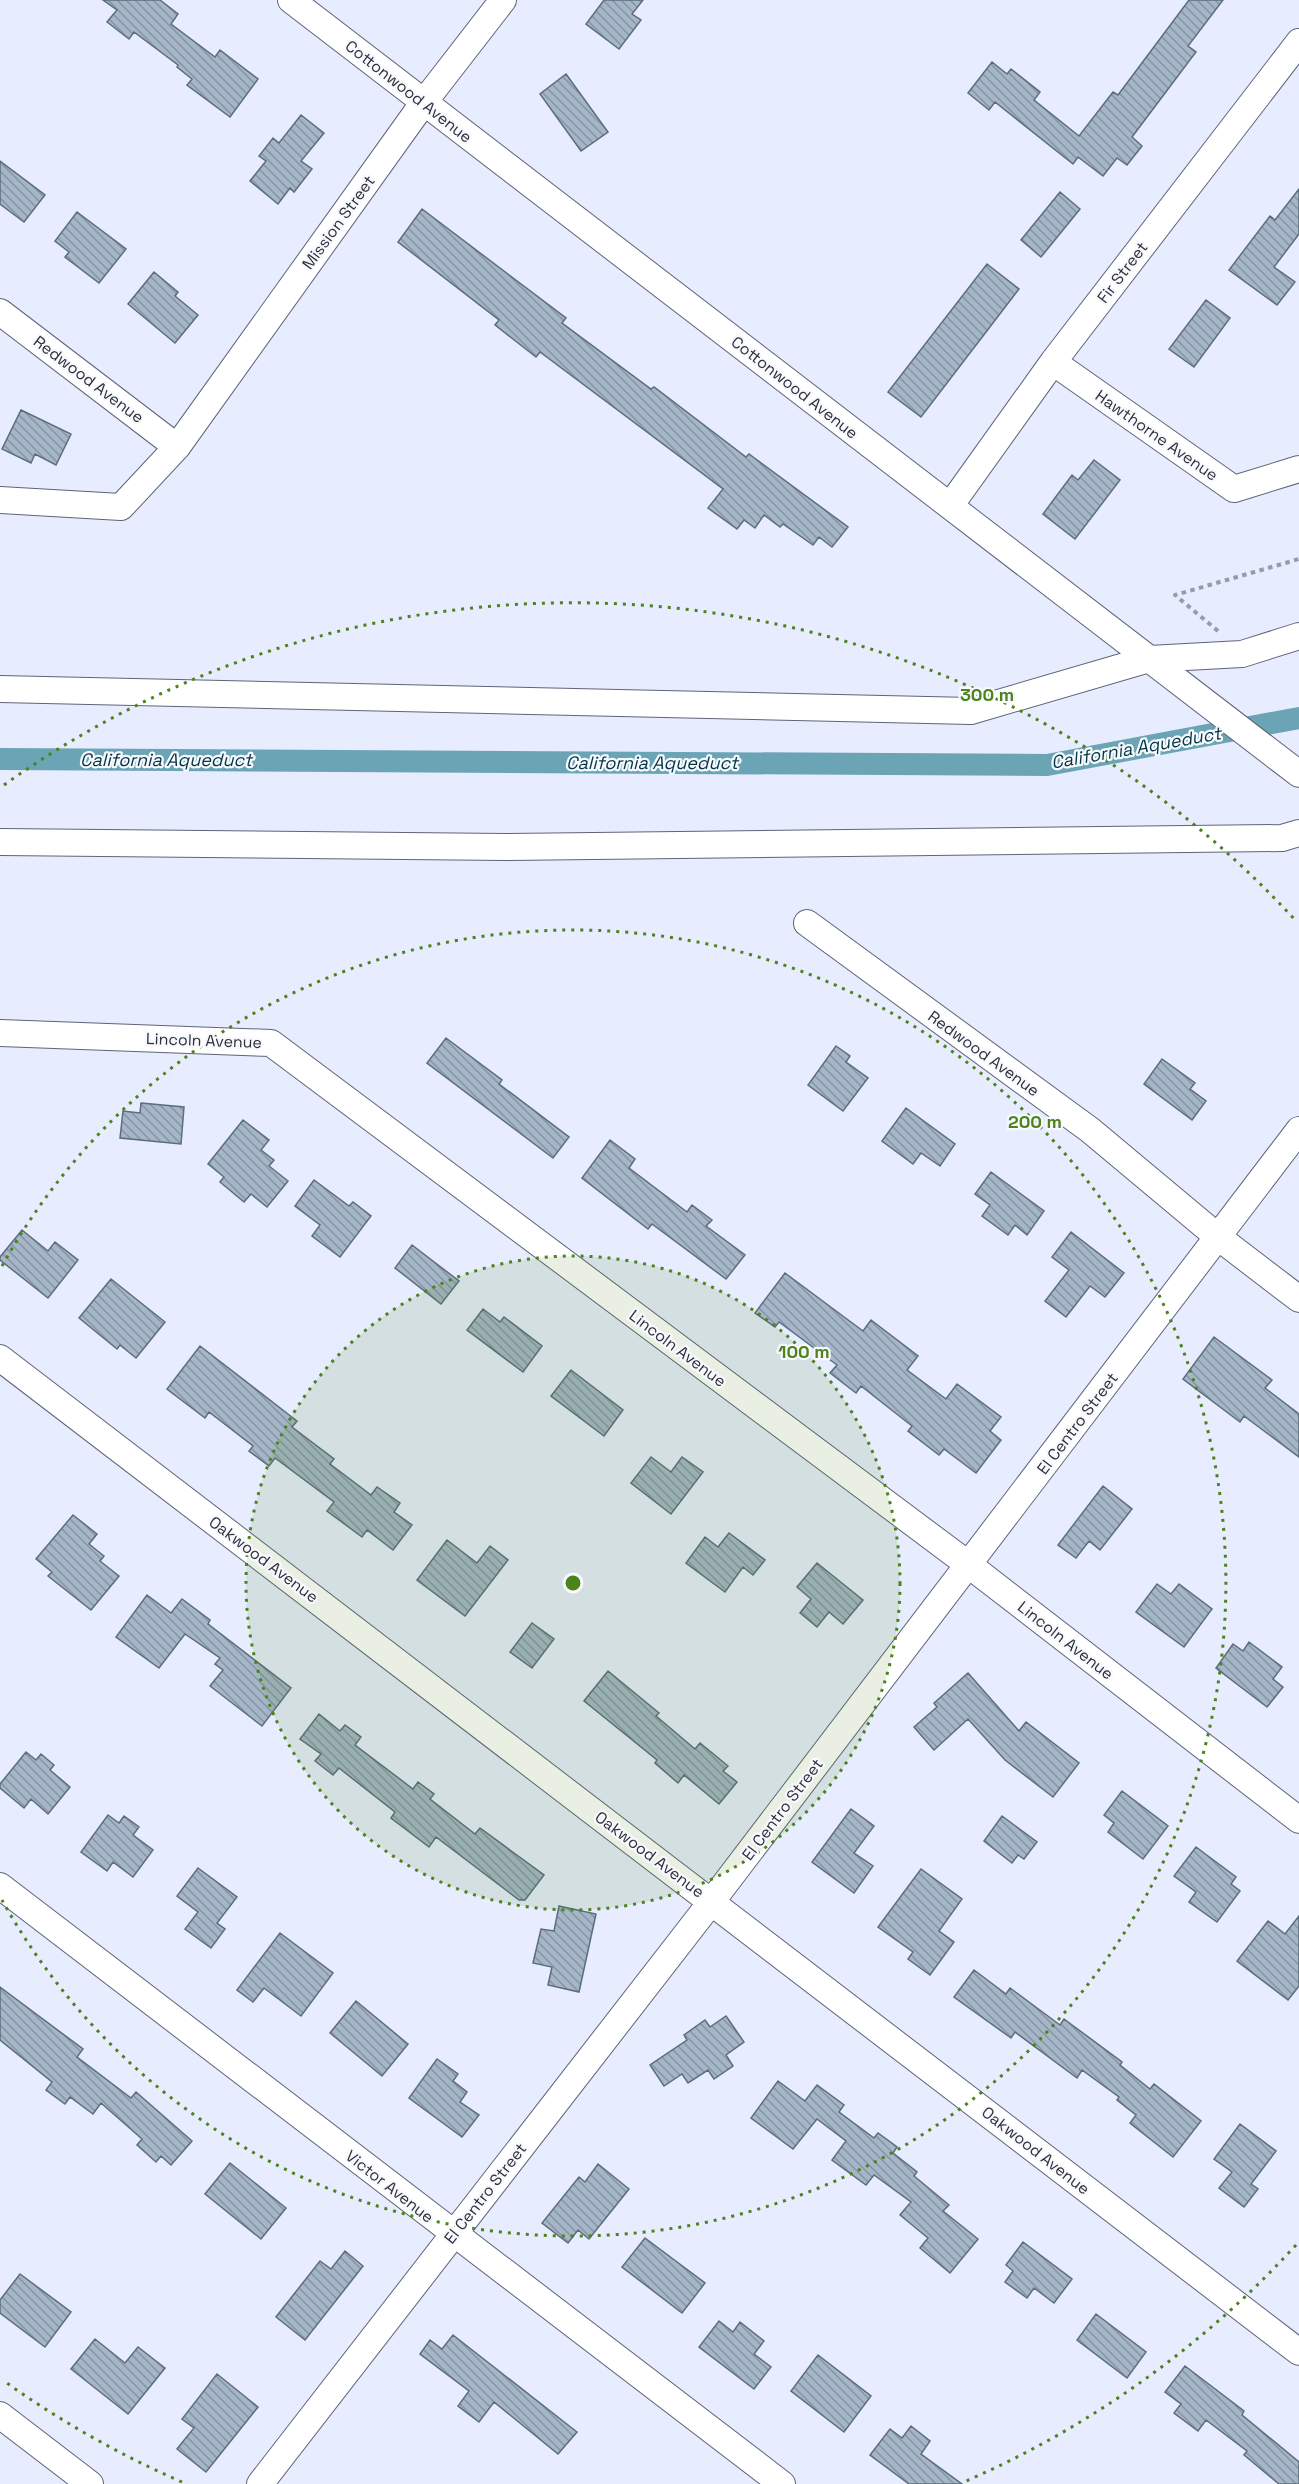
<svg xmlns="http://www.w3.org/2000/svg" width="1299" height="2484" font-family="'Space Grotesk',sans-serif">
<defs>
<pattern id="building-back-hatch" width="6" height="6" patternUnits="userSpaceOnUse" patternTransform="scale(1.5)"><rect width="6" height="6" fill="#a4b6c7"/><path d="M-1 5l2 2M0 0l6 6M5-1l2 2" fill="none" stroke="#8695a3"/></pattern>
</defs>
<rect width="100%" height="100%" fill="#e7ecfe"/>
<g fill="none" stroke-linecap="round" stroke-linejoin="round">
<path stroke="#6aa4b5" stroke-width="22" d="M0,759l1047,6 252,-47"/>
</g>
<path fill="url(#building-back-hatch)" stroke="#5c6d7c" stroke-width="1.5" d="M103,0h57l18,14 -7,10 44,33 5,-7 38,29 -28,38 -43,-32 5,-6 -15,-12 1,-2 -44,-33 -5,7 -22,-17 10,-12z
M604,0h39l-11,14 9,6 -22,29 -33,-25z
M1189,0h34l-35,46 8,6 -64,85 10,9 -15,19 -10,-7 -14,18 -25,-19 -5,7 -78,-62 -6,8 -21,-17 24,-31 15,12 4,-5 29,23 -6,8 45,36 34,-44 5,3z
M566,74l42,58 -27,19 -41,-57z
M301,115l23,18 -23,28 11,8 -18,23 -4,-4 -12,16 -28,-23 16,-20 -7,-5 14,-18 6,5z
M0,161l45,34 -21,27 -24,-18z
M1299,189v45l-25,33 21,15 -18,23 -48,-35 41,-54 5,4z
M1060,192l20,17 -39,48 -20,-17z
M422,209l144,109 -4,5 89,66 3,-2 92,70 3,-3 99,73 -16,20 -13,-10 -6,8 -30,-21 -3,3 -16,-12 -9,13 -11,-8 -7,9 -29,-21 15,-19 -183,-137 -4,5 -41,-32 4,-5 -101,-78z
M77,212l49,37 -27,34 -34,-26 4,-5 -14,-11z
M987,264l32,25 -98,128 -33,-25z
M154,272l24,20 -3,4 23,19 -23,28 -47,-39z
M1206,300l24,18 -36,49 -25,-18z
M21,410l50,24 -15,31 -21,-11 -4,9 -29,-14z
M1094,460l26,20 -45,59 -32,-25 29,-39 6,5z
M446,1038l56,42 -3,4 70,53 -16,21 -126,-95z
M836,1046l14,10 -4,6 22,16 -25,33 -35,-26z
M1162,1059l33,24 -5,6 16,12 -14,19 -48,-36z
M141,1103l43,4 -3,37 -61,-6 3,-27 17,2z
M906,1108l49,36 -15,22 -19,-13 -8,11 -31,-23z
M243,1120l26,20 -8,10 13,10 -5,6 19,15 -21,26 -16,-13 -7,8 -24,-20 4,-5 -16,-13z
M610,1140l25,19 -6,9 58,44 5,-7 20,15 -6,6 39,29 -19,24 -74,-55 -4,5 -66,-51z
M991,1172l53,39 -17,24 -12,-10 -7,10 -26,-19 8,-11 -15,-11z
M314,1180l35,26 4,-4 18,14 -31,41 -28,-21 8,-11 -25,-19z
M22,1230l26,21 7,-9 23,18 -30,38 -48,-38v-3z
M1071,1232l53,41 -19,24 -15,-11 -24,31 -21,-16 24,-31 -17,-13z
M412,1245l47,36 -18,23 -46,-36z
M785,1273l78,58 8,-11 47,36 -11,14 39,29 11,-15 44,33 -11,14 11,9 -25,33 -32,-24 -5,6 -31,-24 4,-5 -51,-40 -5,7 -26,-20 7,-8 -58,-43 -4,5 -20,-14z
M111,1279l54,43 -29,36 -16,-13 -3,4 -38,-31z
M483,1309l17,13 4,-5 38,29 -19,26 -56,-42z
M1214,1337l58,43 -7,8 34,26v43l-55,-41 -4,6 -57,-43z
M200,1346l97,75 -5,6 42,32 -4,5 41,31 6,-8 23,16 -6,9 18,13 -19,25 -26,-20 -5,7 -35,-26 7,-9 -59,-44 -6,8 -20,-15 4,-5 -44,-34 -4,6 -38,-29z
M571,1370l52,40 -19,26 -53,-40z
M651,1457l20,15 11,-15 21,15 -32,42 -40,-31z
M1103,1486l29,23 -32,41 -11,-9 -13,17 -18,-13z
M73,1515l24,19 -8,10 15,12 -4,5 19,15 -28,34 -43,-34 4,-4 -16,-13z
M729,1533l36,27 -12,15 -10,-8 -18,25 -39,-29 19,-26 13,10z
M447,1540l30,23 13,-17 18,14 -43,56 -48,-36z
M817,1563l46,37 -20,24 -14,-12 -12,15 -17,-14 11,-14 -14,-12z
M1157,1584l14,10 8,-10 33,25 -28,38 -48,-35z
M147,1595l24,18 11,-14 28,21 -2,4 83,64 -29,38 -52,-40 13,-16 -8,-6 5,-6 -35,-24 -26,34 -43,-31z
M532,1623l22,16 -22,29 -22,-16z
M1249,1642l33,25 -9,12 10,8 -16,20 -51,-39 17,-24 10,7z
M608,1671l51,42 -3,3 39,33 5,-6 28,23 -5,5 14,11 -18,22 -35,-29 -6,8 -23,-20 2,-3 -73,-59z
M968,1673l51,58 7,-9 53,41 -26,34 -48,-37 -37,-41 -34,31 -20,-23 23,-20 -3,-4z
M319,1714l21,17 5,-6 16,12 -6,8 58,44 5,-7 16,12 -4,5 45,35 5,-6 64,47 -19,25h-6l-83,-63 -7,10 -38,-29 4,-6 -56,-44 -6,7 -18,-14 6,-7 -21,-15z
M26,1752l10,8 5,-6 13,11 -4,5 20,17 -22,27 -17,-15 -7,9 -24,-20v-4z
M1122,1791l46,35 -25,33 -35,-27 6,-9 -10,-8z
M851,1809l23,17 -20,27 19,13 -19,27 -42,-31z
M108,1815l11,8 5,-7 15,11 -6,8 20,15 -20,27 -20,-15 -6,9 -26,-19z
M1002,1816l35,26 -13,17 -6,-4 -6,8 -28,-22z
M1196,1847l40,30 -5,7 9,7 -23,31 -28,-20 7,-10 -22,-16z
M198,1868l39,29 -20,26 8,6 -14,19 -26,-19 13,-17 -21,-16z
M921,1869l41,30 -23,32 15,11 -24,33 -22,-16 5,-7 -35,-25z
M559,1906l37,8 -17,78 -31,-7 4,-18 -19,-4 8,-34 13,2z
M1299,1916v70l-11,14 -51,-39 31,-40 17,13z
M280,1933l53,40 -32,43 -37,-28 -11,14 -16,-12z
M974,1970l32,24 4,-6 50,37 4,-6 58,43 -2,3 30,24 4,-5 47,37 -28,36 -43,-34 6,-8 -19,-15 2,-3 -37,-27 -5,8 -62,-46 -4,6 -57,-41z
M0,1987l83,62 -6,8 54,41 5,-6 56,49 -21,24 -10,-9 -5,6 -19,-17 5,-6 -41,-36 -8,11 -23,-17 -5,7 -19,-14 6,-8 -52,-42z
M356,2001l52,43 -26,32 -52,-43z
M726,2016l18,26 -18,13 7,11 -19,13 -6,-9 -20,13 -6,-9 -18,12 -14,-21 37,-25 -3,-5 21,-15 5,7z
M437,2059l21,15 -5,7 14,11 -7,10 19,13 -17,22 -53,-39z
M778,2081l27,20 12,-16 27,20 -5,7 35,26 4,-5 19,14 -4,6 24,19 -3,4 35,29 -6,6 35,28 -28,34 -30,-25 8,-10 -28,-23 11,-13 -37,-27 -8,10 -34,-25 14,-19 -29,-22 -24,30 -42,-31z
M1240,2124l36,27 -25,33 7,5 -14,18 -25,-19 13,-16 -18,-13z
M230,2163l56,45 -25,31 -56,-45z
M598,2164l31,25 -40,50 -11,-9 -10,13 -26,-20 37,-46 6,5z
M645,2238l60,45 -23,30 -60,-46z
M1023,2242l49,37 -18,24 -20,-15 -7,10 -22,-16 8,-11 -7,-6z
M345,2251l18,15 -58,74 -29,-23 44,-56 11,8z
M20,2274l51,38 -26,35 -45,-34v-13z
M1096,2314l50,38 -19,26 -50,-38z
M719,2321l14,11 7,-10 24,19 -10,13 17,13 -17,22 -55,-42z
M453,2335l124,97 -19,22 -64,-52 -15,20 -21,-16 11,-15 -49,-37 10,-14 12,9z
M95,2339l30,24 13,-16 27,21 -37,46 -57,-45z
M818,2355l53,41 -27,36 -53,-41z
M1185,2366l59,45 -2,4 57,47v22h-20l-35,-29 3,-4 -41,-31 -8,11 -24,-18 7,-9 -16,-12z
M217,2374l41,33 -52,65 -29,-23 17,-21 -12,-9z
M911,2426l19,15 -9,13 41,30h-53l-39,-29 20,-26 12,9z"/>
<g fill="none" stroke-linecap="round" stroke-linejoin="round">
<g stroke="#5f6478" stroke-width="28">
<path id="minor" d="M291,0l1008,774
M0,312l177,135
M1053,362l181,127 65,-20
M0,500l121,7 56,-60 247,-345 79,-102
M950,506l103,-144 246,-320
M0,689l971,22 178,-52 93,-5 57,-18
M0,842l506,5 776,-9 17,-5
M807,923l283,207 128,107 81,62
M0,1033l271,10 698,522 330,255
M0,1358l1299,994
M0,1886l782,598
M0,2415l90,69
M260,2484l452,-583 587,-771"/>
</g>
<path stroke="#979ba9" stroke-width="4" stroke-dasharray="4.5 4.5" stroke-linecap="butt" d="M1218,631l-43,-36 124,-36"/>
<use href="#minor" stroke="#fff" stroke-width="26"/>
</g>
<circle cx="573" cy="1583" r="327" fill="#4c831b" fill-opacity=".12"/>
<g fill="none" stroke="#4c831b" stroke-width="3" stroke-dasharray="3 6">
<circle cx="573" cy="1583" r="327"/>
<path d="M2 1266A653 653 0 1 1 2 1900"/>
<path d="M1296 2245A980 980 0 0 1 964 2482M182 2482A980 980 0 0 1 4 2381M4 785A980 980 0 0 1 1296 921"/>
</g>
<g text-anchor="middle" stroke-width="4.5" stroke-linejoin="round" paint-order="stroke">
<g font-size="16" fill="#2f3139" stroke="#f8f9fe">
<text transform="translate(409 91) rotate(38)" y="6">Cottonwood Avenue</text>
<text transform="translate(338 222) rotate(-54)" y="6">Mission Street</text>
<text transform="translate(1122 272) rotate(-53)" y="6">Fir Street</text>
<text transform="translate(89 379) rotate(37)" y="6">Redwood Avenue</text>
<text transform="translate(795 387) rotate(38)" y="6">Cottonwood Avenue</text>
<text transform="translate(1157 435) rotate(35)" y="6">Hawthorne Avenue</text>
<text transform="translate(204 1040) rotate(2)" y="6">Lincoln Avenue</text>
<text transform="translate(984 1053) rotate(36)" y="6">Redwood Avenue</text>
<text transform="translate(678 1348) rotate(37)" y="6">Lincoln Avenue</text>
<text transform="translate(1077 1423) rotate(-53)" y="6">El Centro Street</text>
<text transform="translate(264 1559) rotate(37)" y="6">Oakwood Avenue</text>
<text transform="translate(1066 1640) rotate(38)" y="6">Lincoln Avenue</text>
<text transform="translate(782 1809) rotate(-53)" y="6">El Centro Street</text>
<text transform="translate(650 1854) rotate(37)" y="6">Oakwood Avenue</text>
<text transform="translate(1036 2150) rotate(38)" y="6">Oakwood Avenue</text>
<text transform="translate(390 2186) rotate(38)" y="6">Victor Avenue</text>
<text transform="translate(485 2193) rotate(-52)" y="6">El Centro Street</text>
</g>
<g font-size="18" font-style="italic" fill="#003743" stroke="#f8f9fe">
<text transform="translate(1136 748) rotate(-10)" y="6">California Aqueduct</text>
<text x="166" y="766">California Aqueduct</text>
<text x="652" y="769">California Aqueduct</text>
</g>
</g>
<circle cx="573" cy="1583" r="9" fill="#4c831b" stroke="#f8f9fe" stroke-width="3"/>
<g font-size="18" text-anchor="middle" font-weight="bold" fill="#4c831b" stroke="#f8f9fe" stroke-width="4.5" stroke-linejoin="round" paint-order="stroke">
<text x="987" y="701">300 m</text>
<text x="1035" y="1128">200 m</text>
<text x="804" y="1358">100 m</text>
</g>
</svg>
